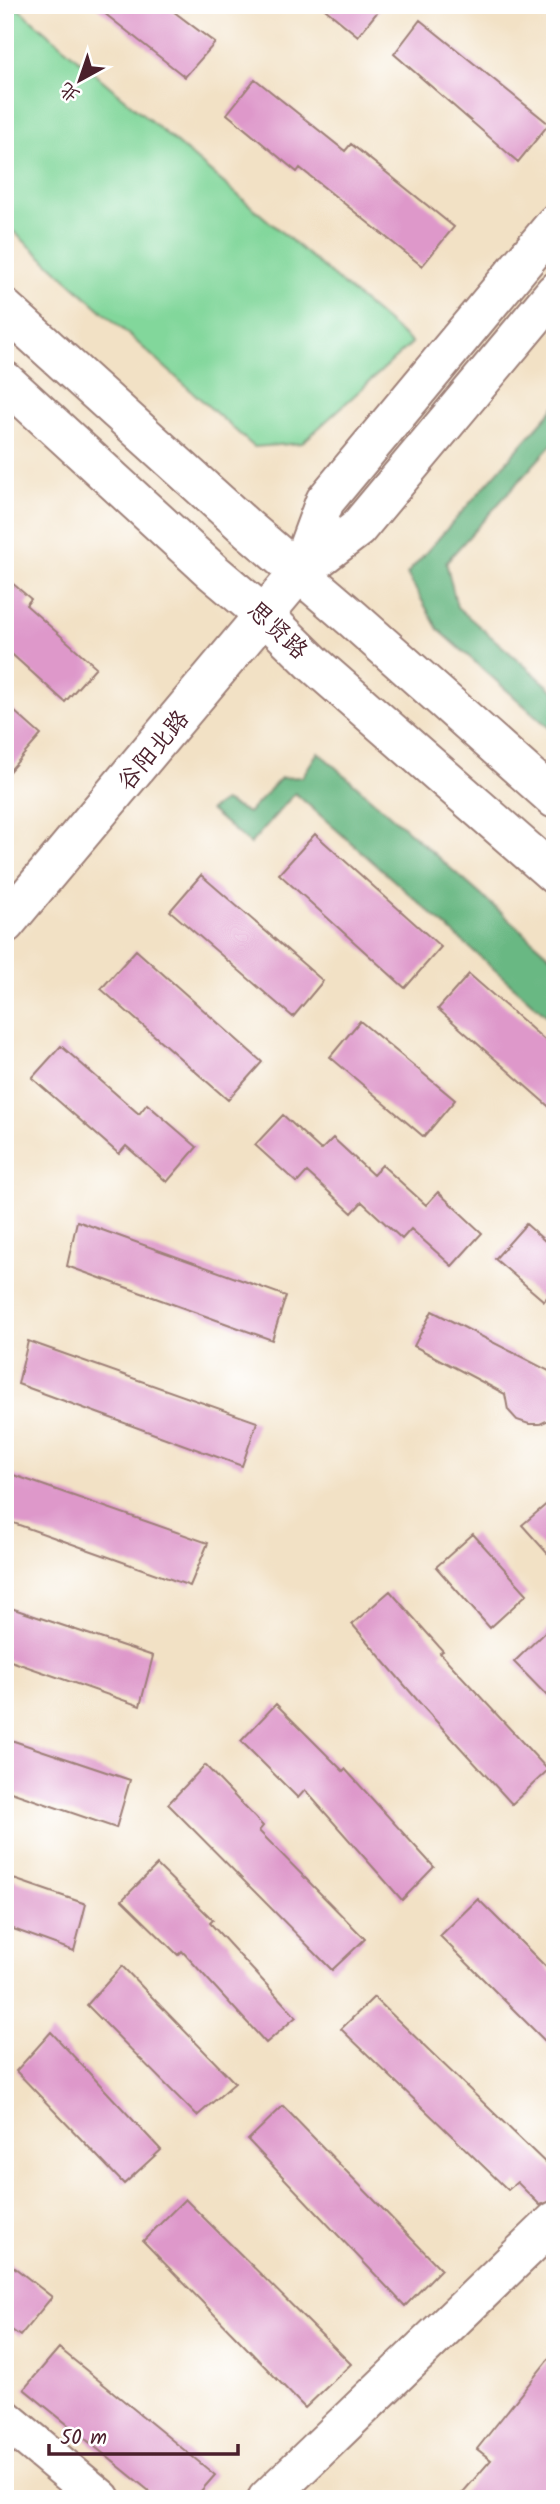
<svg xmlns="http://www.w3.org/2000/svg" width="560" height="2504" font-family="Kalam,'LXGW WenKai TC',sans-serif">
<rect width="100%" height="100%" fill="#fff"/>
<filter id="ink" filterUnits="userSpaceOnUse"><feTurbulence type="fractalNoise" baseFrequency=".0143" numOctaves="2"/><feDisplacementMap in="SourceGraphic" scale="14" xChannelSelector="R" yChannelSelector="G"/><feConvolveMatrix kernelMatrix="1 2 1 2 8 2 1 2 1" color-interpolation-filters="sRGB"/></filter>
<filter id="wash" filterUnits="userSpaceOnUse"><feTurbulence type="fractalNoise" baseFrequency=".00686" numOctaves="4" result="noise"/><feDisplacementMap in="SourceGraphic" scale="28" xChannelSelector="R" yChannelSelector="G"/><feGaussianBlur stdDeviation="1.57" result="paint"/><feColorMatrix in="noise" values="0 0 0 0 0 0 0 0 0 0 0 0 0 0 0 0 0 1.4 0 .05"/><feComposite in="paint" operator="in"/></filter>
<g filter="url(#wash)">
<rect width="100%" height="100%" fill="#f2e1c5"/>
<path fill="#82d79b" stroke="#667b63" stroke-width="2" d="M5,5h9l398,338 -110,100 -48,4 -249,-223z"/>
<path fill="#69b883" stroke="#5a6c57" stroke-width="2" d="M555,407v34l-109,121 11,45 98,85v41l-117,-104 -31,-55z
M318,752l237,208v63l-260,-230 -45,51 -40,-34 14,-9 24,12 33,-35 21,-1z"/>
<g id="blocks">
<path fill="#de98ca" d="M94,5h71l50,38 -30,34z
M320,5h63l-25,31z
M420,20l129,104 -31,38 -124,-108z
M255,79l90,72 6,-7 103,83 -32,39 -122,-98 -3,4 -70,-58z
M5,577l26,22 -5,6 70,62 -31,35 -60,-54z
M5,703l36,32 -36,41z
M315,834l126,113 -36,41 -126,-114z
M201,875l122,106 -30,36 -123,-106z
M136,950l126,112 -34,38 -127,-111z
M469,974l86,75v63l-117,-103z
M360,1021l95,79 -31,37 -94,-80z
M61,1046l78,68 8,-10 50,43 -30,35 -41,-36 -7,8 -87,-76z
M283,1115l38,35 12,-12 40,37 9,-10 44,40 12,-13 44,41 -30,33 -41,-37 -9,10 -40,-37 -10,11 -45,-41 -10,11 -42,-38z
M77,1221l209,75 -14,44 -205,-74z
M526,1224l29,26v38l-11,13 -49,-42z
M432,1311l123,63v43l-15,7h-11l-12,-4 -9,-10 -3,-16 -91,-48z
M28,1341l229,81 -15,44 -224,-82z
M5,1472l203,71 -18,43 -185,-66z
M555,1497v65l-33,-37z
M473,1534l54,60 -37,34 -54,-61z
M390,1591l53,60 -3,2 108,117 -36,34 -87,-95 -73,-85z
M5,1606l148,50 -13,50 -135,-47z
M555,1622v82l-41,-42z
M276,1704l67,67 2,-2 89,98 -32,33 -97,-110 -7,8 -57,-57z
M5,1738l125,42 -14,48 -111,-38z
M205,1765l58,61 -4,5 106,108 -33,31 -164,-166z
M157,1865l56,55 -3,3 86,94 -30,26 -84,-92 -4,4 -56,-55z
M5,1876l81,28 -12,47 -69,-25z
M478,1899l77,77v75l-115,-115z
M122,1966l113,117 -38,33 -110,-111z
M374,1997l181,175v28l-15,5 -23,-23 -9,8 -167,-161z
M51,2032l110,118 -37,34 -108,-113z
M283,2106l158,163 -36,37 -157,-166z
M185,2199l166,165 -46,44 -162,-167z
M5,2260l47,37 -32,39 -15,-11z
M59,2348l156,127 -21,24h-35l-135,-110z
M555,2351v148h-98l34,-39 -14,-11z"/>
</g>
</g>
<g filter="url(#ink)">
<use href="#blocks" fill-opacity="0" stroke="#9e8078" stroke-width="2"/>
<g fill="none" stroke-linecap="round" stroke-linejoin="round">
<g stroke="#9e8078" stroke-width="42">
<path id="secondary" d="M5,309l243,220 105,90 202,180
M5,381l208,191 51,43 50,49 241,211
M298,574l27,-73 230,-277
M5,924l293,-350 59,-45 198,-237
M5,2419l96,80
M267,2499l288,-278"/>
</g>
<use href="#secondary" stroke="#fff" stroke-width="38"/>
</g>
</g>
<g text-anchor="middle" stroke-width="7" stroke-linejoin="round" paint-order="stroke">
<g font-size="24" fill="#4a1f2b" stroke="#fff">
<text transform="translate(278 630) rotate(43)" y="8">思贤路</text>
<text transform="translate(153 750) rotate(-50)" y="8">谷阳北路</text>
</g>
</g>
<rect width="560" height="2504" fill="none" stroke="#fff" stroke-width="28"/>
<g transform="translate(80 80) rotate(220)" stroke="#ffffff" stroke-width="5" paint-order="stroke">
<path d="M0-5L12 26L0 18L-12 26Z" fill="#4a1f2b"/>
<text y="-10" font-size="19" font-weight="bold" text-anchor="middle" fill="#4a1f2b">北</text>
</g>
<path d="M49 2444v10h189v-10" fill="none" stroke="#4a1f2b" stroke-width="3.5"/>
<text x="60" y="2444" font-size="21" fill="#4a1f2b" stroke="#ffffff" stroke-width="5" paint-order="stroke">50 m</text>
</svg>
